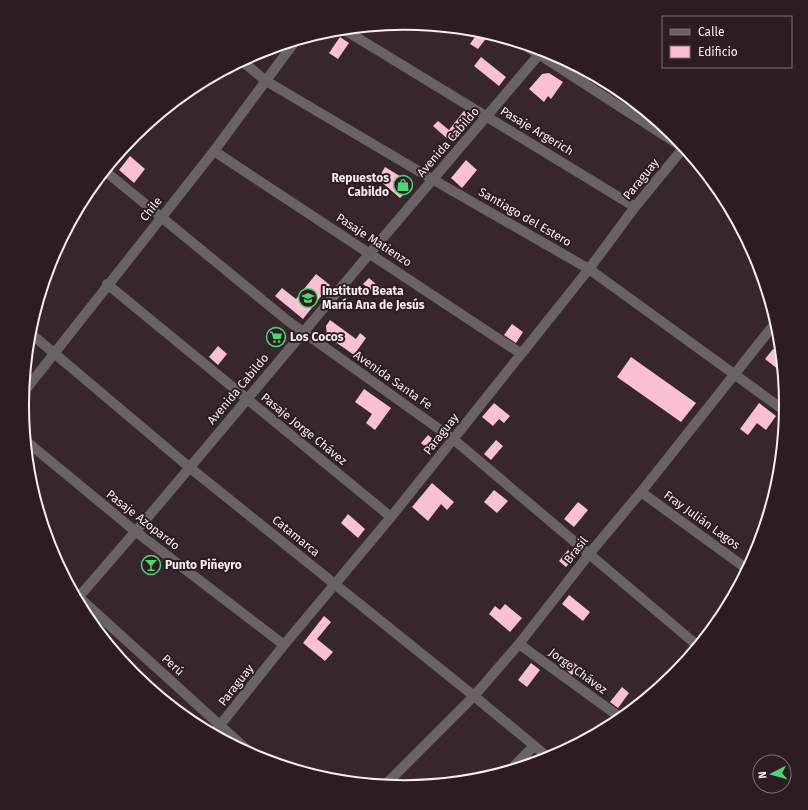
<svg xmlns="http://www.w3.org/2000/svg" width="808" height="810" font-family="'Fira Sans',sans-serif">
<rect width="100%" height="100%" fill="#37272c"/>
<path fill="#fbc0d1" d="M479,31l9,5 -10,13 -8,-5z
M340,37l9,6 -11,16 -9,-6z
M481,57l25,20 -7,9 -25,-20z
M549,73l14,9 -12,17 -3,-3 -4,6 -15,-13 13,-15z
M464,111l6,4v4l-19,23 -18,-16 5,-5 11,9z
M130,156l15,13 -11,14 -15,-13z
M466,160l11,10 -15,18 -11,-10z
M385,167l23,14 2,7 -10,10 -22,-19z
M316,274l14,11 -27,34 -28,-23 7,-8 14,11z
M369,278l9,8 -5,6 -10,-8z
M330,320l26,19 4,-6 6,5 -12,17 -27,-19 -1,-10z
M512,324l11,8 -7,11 -12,-8z
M218,346l9,8 -9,11 -9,-8z
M773,349l8,6 1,10 -3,5 -14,-11z
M631,357l65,46 -15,19 -64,-45z
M364,389l27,19 -16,22 -9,-7 6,-9 -17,-12z
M494,403l16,13 -6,7 -5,-4 -6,7 -11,-9z
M759,403l17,13 -10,14 -9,-7 -9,12 -8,-6z
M428,435l6,5 1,3 -6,7 -8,-7z
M496,440l7,6 -12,14 -7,-6z
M432,483l22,19 -7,8 -6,-6 -13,17 -16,-14z
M494,490l14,11 -11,12 -13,-11z
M578,502l10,8 -14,17 -10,-8z
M348,514l17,15 -7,9 -17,-15z
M568,550l4,4 1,5 -7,8 -7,-6z
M569,595l21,17 -7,9 -21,-17z
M505,604l17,14 -12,14 -21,-18 6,-8 5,4z
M324,616l7,6 -14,17 16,13 -8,9 -22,-18z
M570,660l8,6 -6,9 -8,-7z
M531,663l9,7 -13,17 -9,-7z
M622,687l7,6 -11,15 -8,-6z"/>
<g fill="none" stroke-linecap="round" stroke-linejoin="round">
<path stroke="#6b6264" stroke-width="10" d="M343,29l292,178
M523,44l164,106
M242,61l24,20 166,98 157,90 196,142
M214,151l306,202
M105,171l183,150 165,118 245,207
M107,284l284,233
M29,332l160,135 285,229 75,62
M23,393l191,-242 82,-111
M26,441l109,90 149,114
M641,492l106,77
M73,592l182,165
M77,599l77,-89 216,-257 173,-203
M519,644l102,74
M213,734l71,-89 107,-128 198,-248 46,-62 49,-60
M509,771l25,-25
M385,785l89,-89 45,-52 71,-91 51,-61 135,-170"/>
</g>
<defs>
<g id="shop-ring" transform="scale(1)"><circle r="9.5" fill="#2d1d22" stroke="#4ed675" stroke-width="1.5"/><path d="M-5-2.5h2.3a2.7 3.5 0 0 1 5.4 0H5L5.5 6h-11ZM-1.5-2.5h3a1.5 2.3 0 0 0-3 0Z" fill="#4ed675"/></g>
<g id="school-ring" transform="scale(1)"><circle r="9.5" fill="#2d1d22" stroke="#4ed675" stroke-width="1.5"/><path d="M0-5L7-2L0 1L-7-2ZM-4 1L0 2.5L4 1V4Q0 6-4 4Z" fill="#4ed675"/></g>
<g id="supermarket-ring" transform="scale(1)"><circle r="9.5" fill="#2d1d22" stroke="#4ed675" stroke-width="1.5"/><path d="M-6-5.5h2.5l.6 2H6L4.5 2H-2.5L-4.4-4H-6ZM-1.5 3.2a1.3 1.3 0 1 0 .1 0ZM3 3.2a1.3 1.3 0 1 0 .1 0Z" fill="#4ed675"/></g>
<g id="bar-ring" transform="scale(1)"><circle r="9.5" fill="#2d1d22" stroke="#4ed675" stroke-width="1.5"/><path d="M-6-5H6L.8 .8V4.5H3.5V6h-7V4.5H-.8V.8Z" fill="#4ed675"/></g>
</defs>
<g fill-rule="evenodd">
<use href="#shop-ring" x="403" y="185"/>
<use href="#school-ring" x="308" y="298"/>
<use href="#supermarket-ring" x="276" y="337"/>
<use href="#bar-ring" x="151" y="565"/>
</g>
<g text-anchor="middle" stroke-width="4" stroke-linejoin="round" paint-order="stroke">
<g font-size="12" fill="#f9eef1" stroke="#2d1d22">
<text transform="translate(537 131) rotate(31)" y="4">Pasaje Argerich</text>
<text transform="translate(448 142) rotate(-49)" y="4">Avenida Cabildo</text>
<text transform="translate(641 179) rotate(-51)" y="4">Paraguay</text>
<text transform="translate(151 209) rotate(-52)" y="4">Chile</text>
<text transform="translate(525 217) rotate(30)" y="4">Santiago del Estero</text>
<text transform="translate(374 240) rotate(33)" y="4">Pasaje Matienzo</text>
<text transform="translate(393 380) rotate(35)" y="4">Avenida Santa Fe</text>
<text transform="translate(238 389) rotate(-50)" y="4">Avenida Cabildo</text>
<text transform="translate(304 429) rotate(39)" y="4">Pasaje Jorge Chávez</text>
<text transform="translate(441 434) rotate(-52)" y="4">Paraguay</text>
<text transform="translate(143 520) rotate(38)" y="4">Pasaje Azopardo</text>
<text transform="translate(702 520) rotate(36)" y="4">Fray Julián Lagos</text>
<text transform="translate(296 536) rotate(39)" y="4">Catamarca</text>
<text transform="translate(576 550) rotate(-52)" y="4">Brasil</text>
<text transform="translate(173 665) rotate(42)" y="4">Perú</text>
<text transform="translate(578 671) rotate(36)" y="4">Jorge Chávez</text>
<text transform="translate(236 685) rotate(-52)" y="4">Paraguay</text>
</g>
<g font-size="12" font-weight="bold" fill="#f9eef1" stroke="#2d1d22" text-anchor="start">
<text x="389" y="182" text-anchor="end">Repuestos<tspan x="389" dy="14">Cabildo</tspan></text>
<text x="322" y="295">Instituto Beata<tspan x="322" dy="14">María Ana de Jesús</tspan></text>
<text x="290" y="341">Los Cocos</text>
<text x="165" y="569">Punto Piñeyro</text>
</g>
</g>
<path d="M0 0H808V810H0ZM29 405a375 375 0 1 1 750 0a375 375 0 1 1-750 0Z" fill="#2d1d22" fill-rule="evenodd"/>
<path fill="none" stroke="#f9eef1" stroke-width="2" d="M29 405a375 375 0 1 1 750 0a375 375 0 1 1-750 0Z"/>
<rect x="662" y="16" width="130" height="52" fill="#2d1d22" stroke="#7f7175"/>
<rect x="670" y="29" width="20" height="6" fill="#6b6264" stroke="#7f7175"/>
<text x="698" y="36" font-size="12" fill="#f9eef1">Calle</text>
<rect x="670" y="46" width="20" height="12" fill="#fbc0d1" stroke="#7f7175"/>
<text x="698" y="56" font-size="12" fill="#f9eef1">Edificio</text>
<g transform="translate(772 774) rotate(264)"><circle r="19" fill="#2d1d22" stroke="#7f7175"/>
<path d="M0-3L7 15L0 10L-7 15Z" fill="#4ed675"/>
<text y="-6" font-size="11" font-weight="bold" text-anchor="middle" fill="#f9eef1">N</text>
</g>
</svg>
